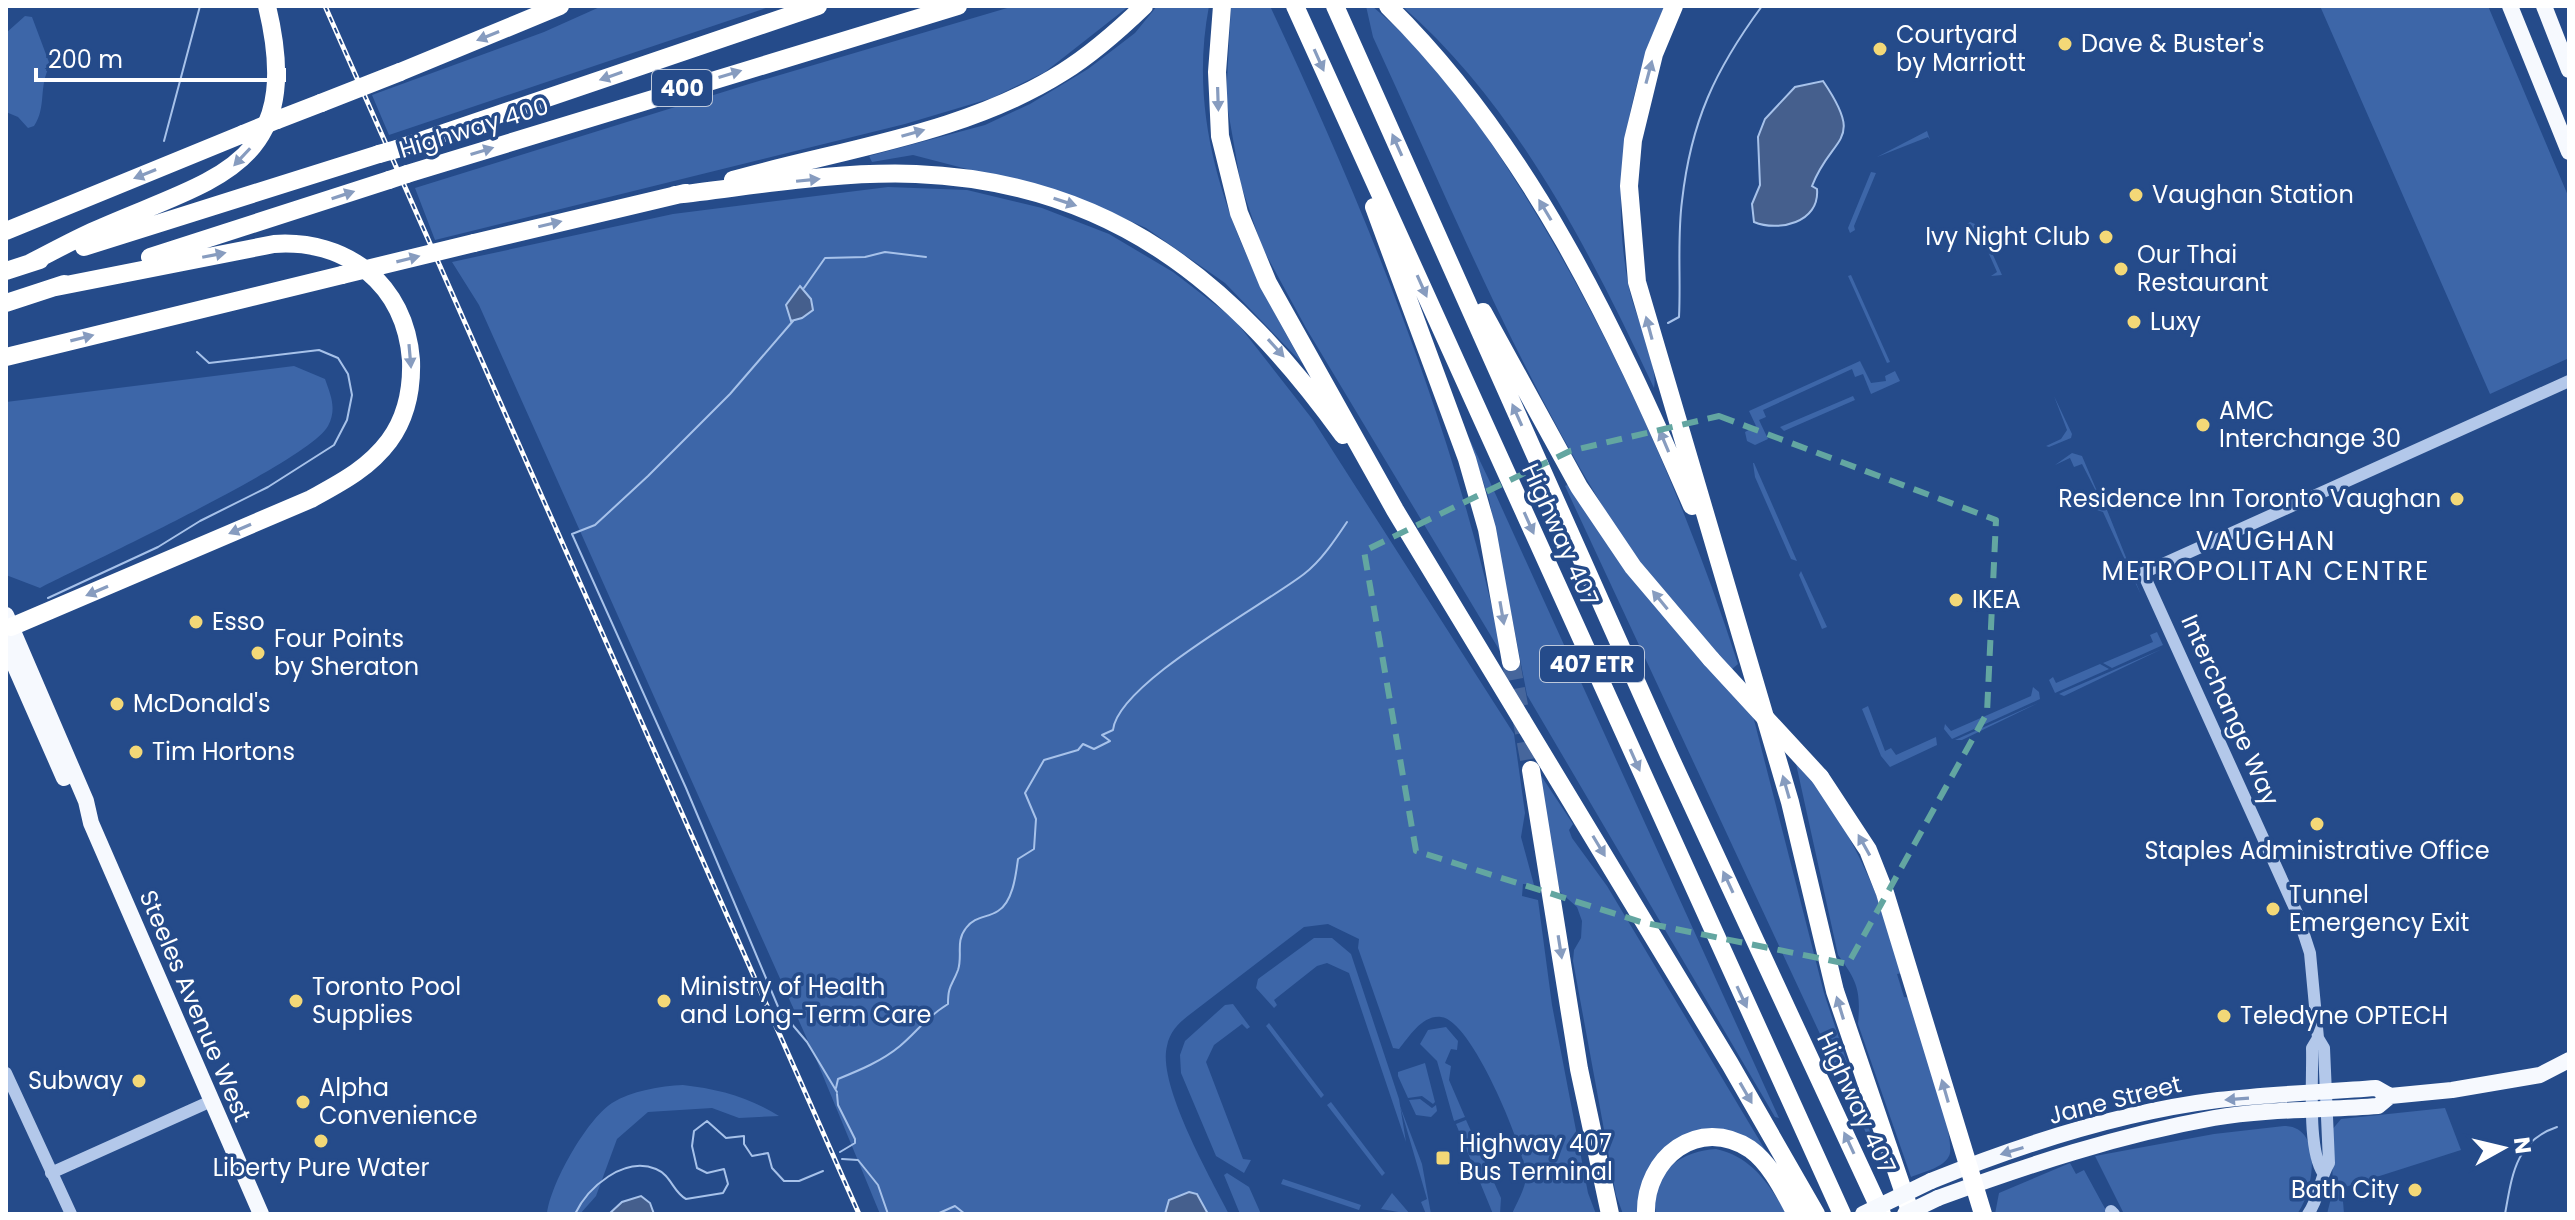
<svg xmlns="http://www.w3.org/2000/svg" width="2575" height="1220" font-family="Poppins,sans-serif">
<rect width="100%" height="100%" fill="#254b8a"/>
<path fill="#3d66a8" d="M602,6h170l-383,129 -17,-40 172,-63z
M1014,6h115l-84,66 -53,26 -87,26 -470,116 -20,-52 334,-104z
M1157,6h52c-25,130 31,249 94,358l-78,-81 -79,-55 -68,-30 -165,-43 -41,7 -3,-6 116,-31 45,-21 58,-35 47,-36z
M1231,6h39c98,210 185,423 233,650l-197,-328 -44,-81 -21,-62 -15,-86z
M1366,6h6c65,54 108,118 152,188 91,147 161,306 214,470l-7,6c-46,-53 -95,-107 -131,-168 -89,-147 -155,-309 -227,-465z
M1402,6h264c-41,85 -56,188 -37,282 5,25 30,78 25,100 -64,-136 -137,-282 -252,-382z
M2320,6h168l81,192v160l-79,36z
M25,16l7,1 18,48c-12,22 -3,42 -16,61l-6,2 -10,-11 -12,-5v-79z
M1927,131l3,9 -2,-3 -51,20z
M1871,172l5,1 -22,53 1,4 -5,3 -2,-5z
M888,187l79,3 75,18 67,26 64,38 61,47 79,101 201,314 11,79 -4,24 13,48 -11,-1 -1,12 16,4 14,105 36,188 8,21h-84c5,-12 15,-28 14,-40 -3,-29 -55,-155 -85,-157 -19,-2 -31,19 -42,32l-6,-1 -35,-100 1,-9 -31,-15 -24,3 -111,85c-12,9 -23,18 -26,34 -10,38 43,131 62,168h-349l-64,-155 -337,-754 -27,-43 221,-48z
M1970,222l10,4 22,49 -11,1 6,-4 -19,-43 -8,2 -3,-7z
M1851,275l39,87 -3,1 -39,-87z
M1860,361l11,22 15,-2 -1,-5 10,-5 5,10 -29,13 -8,-20 -8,3 -3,-8 -89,41 3,7 -7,3 9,19 -13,6 -8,-4 -2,-9 11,-6 -7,-15z
M294,366l31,13c6,17 12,30 3,47 -19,35 -240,137 -288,162l-34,-13v-173z
M1853,396l2,4 -71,31 -4,-4z
M2054,396l18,38 -1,4 -22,9 -3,-1 15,-7 6,-9z
M1468,436l22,46 289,636 -4,-1 -248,-422 -38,-196z
M2072,453l10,3 20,47 -20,-39 -8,3 -4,-9 -15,7z
M1753,463h1l43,98 -6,-2 -36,-82z
M1573,482l179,230 72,281 57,172 -316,-679z
M2105,505l36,90 -38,-83 -9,-3z
M1801,571l26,56 -5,2 -23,-54z
M2157,632l6,13 -51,23 -9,-5 50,-21 -3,-7z
M2162,649l-98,47 -5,-2 4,-2z
M2100,664l9,5 -54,24 -6,-13 4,-3 3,6z
M2033,687l6,5 1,7 -88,40 -8,-10 1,-5 6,7 80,-35z
M2038,703l-76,37h-7z
M1868,706l17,45 6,-3 5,7 40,-18 1,8 -47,22 -9,-11 -19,-47z
M1795,759c53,61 86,137 108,214l-6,1 7,23 7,1c6,24 47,143 38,158 -6,12 -26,16 -38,21l-53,-153c3,-34 -1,-43 -20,-69z
M1536,768l37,56 -4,6 3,8 35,48 166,277 -11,-14 -89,-5c-26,19 -33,38 -31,70h-19l-7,-19 -43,-234 1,-11 7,-12 1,-17 -5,-14 -17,-15z
M1314,938h18l19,16 48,145 7,43 -57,-169 -22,-10 -10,3 -43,34 3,5 -3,3 -18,-20 2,-9z
M1233,1004l17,23 -3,2 -5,-5 -28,21 -8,17 37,97 8,1 -7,13 -28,-17 -35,-83 -1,-18 5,-14 40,-36z
M1269,1023l55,72 -3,3 -55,-72z
M1446,1027l12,14 -1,9 -6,-1 -6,14 6,3 -2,14 16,37 -11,4 -17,-60 -17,-17 8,-14z
M1425,1063l10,39 -2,2 -11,-8 -14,2 -10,-22v-4z
M683,1085c35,4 66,12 96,31l-40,2 -27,-10 -64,4 -31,27 -21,57 -16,18h-33c3,-29 39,-94 65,-111 19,-12 48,-17 71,-18z
M1420,1099l12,9 4,-3 1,6 -6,6 -15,-2 -7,-15z
M1331,1102l54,71 -3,3 -55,-71z
M1400,1106l22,58 9,50h-5l-5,-12 6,-3z
M2445,1108l16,42 -119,38 2,26h-17l6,-24 -2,-59 10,-12z
M1466,1120l35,78 -1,16h-7l-37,-90z
M2284,1126c41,0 29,68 13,88h-173l-29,-58 119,-22z
M1716,1149c36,8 52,34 71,65h-131c-8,-40 24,-63 60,-65z
M2070,1163l6,11 8,-4 24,44h-113l4,-21z
M1227,1173l22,14 12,27h-21l-16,-39z
M1283,1179l78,26 -2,5 -78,-26z
M1392,1193l18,21 -29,-5z"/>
<path fill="#455f8d" stroke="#a7c2ea" stroke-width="2" d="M1823,81c43,63 9,53 -11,105l5,3c3,34 -39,43 -63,33l-2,-18 8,-19 -2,-48 7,-18 30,-32z
M800,286l11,13 2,11 -11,8 -11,3 -5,-16z
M1189,1192l8,2 11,20h-43l4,-14z
M641,1196l9,7 4,11h-45l13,-12z"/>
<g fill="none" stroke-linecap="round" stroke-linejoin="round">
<path stroke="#a7c2ea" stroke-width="2" d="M164,141l36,-135
M804,288l21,-30 40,-1 20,-5 41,5
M793,321l-63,73 -82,82 -53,49 -23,9 114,254 93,221 28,33 30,50
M1668,323l11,-6c2,-38 -2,-78 3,-116 9,-80 33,-131 80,-195
M48,598l110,-51 42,-26 68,-34 66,-42 13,-25 5,-25 -4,-21 -10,-16 -19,-8 -110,13 -12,-11
M836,1088l2,-9c22,-9 44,-18 62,-33 19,-16 25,-28 48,-42 0,-19 4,-18 10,-34 5,-15 -3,-28 8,-42 9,-12 21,-10 32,-17 15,-9 18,-37 20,-52l16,-10 2,-30 -11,-26 19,-33 34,-10 5,-6 11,5 16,-8 -8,-6 11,-5c5,-47 151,-125 191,-156 17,-13 31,-34 43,-52
M837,1094l1,11 17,34v4l-15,9
M842,1159l16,1 20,25 10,29
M575,1214c13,-27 49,-58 81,-45 15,6 17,23 30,30l37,-6 5,-9 -4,-15 -17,4 -10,-5 -5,-22 2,-15 13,-10 19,17 18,-2v8l8,12 16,-3 4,15 12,13h15l24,-10
M937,1214l18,-8 10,8
M2505,1214c7,-38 10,-73 52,-87"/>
<path stroke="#46669c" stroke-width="18" stroke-dasharray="18 9" stroke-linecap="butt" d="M1511,662l20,108"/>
<path stroke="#b3c8ea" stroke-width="12" d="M2318,1038l-6,10c1,32 -5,100 11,125
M6,1073l65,141
M51,1173l158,-71
M2111,1211l3,3
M2308,1214c12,-16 11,-35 21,-51l-5,-115 -6,-10 -8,-85 -13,-40 -154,-340 426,-192"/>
<path stroke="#f6f9fe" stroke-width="16" d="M2510,6l59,146
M2544,6l25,64
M6,615l80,186 5,22 170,391
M6,646l58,132
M1931,1181c91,-37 190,-69 287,-81 52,-6 106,-8 158,-12l14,8 62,-6 88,-15 29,-15
M1938,1198c90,-33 181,-63 276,-80 53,-9 111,-8 164,-12l12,-10"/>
<path stroke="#fff" stroke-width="18" d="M1222,6l-5,66 3,64 19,77 29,70 127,227 335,554 86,150
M1295,6l547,1208
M1335,6l334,749 213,459
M1388,6c141,139 226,320 304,500
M1674,6l-20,48 -21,86 -4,46 8,96 153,520 45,189 76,223
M400,72l160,-66
M277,120l44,-17
M397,149l421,-143
M407,174l551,-168
M733,180c109,-31 232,-46 330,-108 29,-18 56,-42 81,-66
M675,195c79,-9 161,-24 241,-21 196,8 317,109 427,261
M1374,207l93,252 20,70 24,133
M6,231l237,-97
M474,243l211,-50
M84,247l295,-93
M150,257l239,-77
M30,263c22,-11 43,-23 66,-33 119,-53 210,-62 171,-224
M6,271l34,-11
M6,303l58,-19
M1483,312l96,175 54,80 78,92
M6,357l336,-82
M11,627l300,-128c29,-16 57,-30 78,-58 17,-23 23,-53 22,-81 -6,-76 -64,-121 -137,-116l-218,43
M1531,770l48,299 31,145
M1820,777l48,73 17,43 98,321
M1646,1214c-2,-56 53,-99 104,-65 21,15 34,43 46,65"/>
<g stroke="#fff" stroke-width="5">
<path id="rail" d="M325,6l534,1208"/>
</g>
<use href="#rail" stroke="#254b8a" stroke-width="2" stroke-dasharray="6" stroke-linecap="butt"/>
<path stroke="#f6f9fe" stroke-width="16" d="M1863,1214l68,-33
M1905,1214l33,-16"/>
<path stroke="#fff" stroke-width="18" d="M321,103l79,-31
M243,134l34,-14
M379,154l18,-5
M389,180l18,-6
M342,275l132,-32
M1711,659l109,118"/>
</g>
<defs><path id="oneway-solid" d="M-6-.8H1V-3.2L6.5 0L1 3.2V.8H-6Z" transform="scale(2)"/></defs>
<g fill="#879cbf">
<use href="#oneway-solid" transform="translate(488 36) rotate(158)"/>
<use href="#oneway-solid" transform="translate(1319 60) rotate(66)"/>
<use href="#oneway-solid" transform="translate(1649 72) rotate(-75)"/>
<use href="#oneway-solid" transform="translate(730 74) rotate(-17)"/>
<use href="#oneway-solid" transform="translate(611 76) rotate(161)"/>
<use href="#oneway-solid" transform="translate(1218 99) rotate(88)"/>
<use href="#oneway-solid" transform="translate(913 133) rotate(-16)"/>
<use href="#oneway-solid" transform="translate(1397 145) rotate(-114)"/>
<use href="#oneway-solid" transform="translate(482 151) rotate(-17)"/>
<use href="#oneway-solid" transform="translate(242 157) rotate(133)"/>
<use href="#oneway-solid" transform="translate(145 174) rotate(158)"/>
<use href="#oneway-solid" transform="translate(808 180) rotate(-6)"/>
<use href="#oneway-solid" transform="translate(343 195) rotate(-18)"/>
<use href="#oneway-solid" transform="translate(1065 202) rotate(18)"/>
<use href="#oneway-solid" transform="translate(1545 210) rotate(-121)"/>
<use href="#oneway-solid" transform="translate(550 224) rotate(-13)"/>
<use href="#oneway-solid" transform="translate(214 255) rotate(-11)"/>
<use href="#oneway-solid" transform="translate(408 259) rotate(-14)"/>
<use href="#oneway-solid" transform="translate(1422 286) rotate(66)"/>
<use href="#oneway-solid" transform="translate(1649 328) rotate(-105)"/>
<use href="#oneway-solid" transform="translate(82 338) rotate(-14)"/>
<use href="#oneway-solid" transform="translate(1276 348) rotate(48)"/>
<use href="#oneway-solid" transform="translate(410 356) rotate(85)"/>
<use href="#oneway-solid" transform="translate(1517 415) rotate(-114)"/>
<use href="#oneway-solid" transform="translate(1664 441) rotate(-113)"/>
<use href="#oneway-solid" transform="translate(1529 523) rotate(66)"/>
<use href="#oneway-solid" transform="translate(240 529) rotate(157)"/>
<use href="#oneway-solid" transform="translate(97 591) rotate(157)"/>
<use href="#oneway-solid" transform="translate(1660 600) rotate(-129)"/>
<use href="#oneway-solid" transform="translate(1502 613) rotate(80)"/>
<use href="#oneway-solid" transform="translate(1635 760) rotate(66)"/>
<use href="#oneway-solid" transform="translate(1786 787) rotate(-106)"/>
<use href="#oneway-solid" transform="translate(1864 845) rotate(-119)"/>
<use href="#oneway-solid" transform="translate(1599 846) rotate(59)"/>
<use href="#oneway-solid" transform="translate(1728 882) rotate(-115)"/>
<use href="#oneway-solid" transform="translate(1560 947) rotate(81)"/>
<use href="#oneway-solid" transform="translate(1742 997) rotate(65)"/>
<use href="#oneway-solid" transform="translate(1840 1008) rotate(-107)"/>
<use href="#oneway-solid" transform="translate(1945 1091) rotate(-106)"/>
<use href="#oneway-solid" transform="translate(1746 1093) rotate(60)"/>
<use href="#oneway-solid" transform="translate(1849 1143) rotate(-115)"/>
</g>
<g fill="#8399be">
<use href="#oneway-solid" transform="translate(2237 1099) rotate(176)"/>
<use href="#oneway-solid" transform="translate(2012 1151) rotate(163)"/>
</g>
<path fill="none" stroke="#63a6a1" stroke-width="6" stroke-dasharray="16 10" stroke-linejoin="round" d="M1719,416l277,104 -9,193 -139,251 -207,-42 -225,-71 -52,-300 206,-100z"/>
<g fill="#f3d877" stroke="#254b8a" stroke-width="3">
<circle cx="2065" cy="44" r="8"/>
<circle cx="1880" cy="49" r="8"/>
<circle cx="2136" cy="195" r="8"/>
<circle cx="2106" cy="237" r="8"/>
<circle cx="2121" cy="269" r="8"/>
<circle cx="2134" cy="322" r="8"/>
<circle cx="2203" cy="425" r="8"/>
<circle cx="2457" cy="499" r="8"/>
<circle cx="1956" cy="600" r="8"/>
<circle cx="196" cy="622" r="8"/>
<circle cx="258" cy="653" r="8"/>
<circle cx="117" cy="704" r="8"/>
<circle cx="136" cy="752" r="8"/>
<circle cx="2317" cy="824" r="8"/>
<circle cx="2273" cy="909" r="8"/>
<circle cx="296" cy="1001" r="8"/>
<circle cx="664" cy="1001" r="8"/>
<circle cx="2224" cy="1016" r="8"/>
<circle cx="139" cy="1081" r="8"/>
<circle cx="303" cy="1102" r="8"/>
<circle cx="321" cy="1141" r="8"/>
<rect x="1435" y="1150" width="16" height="16" rx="4"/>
<circle cx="2415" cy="1190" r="8"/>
</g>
<g text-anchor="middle" stroke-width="7" stroke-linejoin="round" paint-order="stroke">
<g fill="#254b8a" stroke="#bec9dc" stroke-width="2">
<rect x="652" y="70" width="60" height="36" rx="6"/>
<rect x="1540" y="646" width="104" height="36" rx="6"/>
</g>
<g font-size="22" font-weight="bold" fill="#fff">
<text x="682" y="96">400</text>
<text x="1592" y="672">407 ETR</text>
</g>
<g font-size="24" fill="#fff" stroke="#254b8a" text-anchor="start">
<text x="1896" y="43">Courtyard<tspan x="1896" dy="28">by Marriott</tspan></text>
<text x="2081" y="52">Dave &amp; Buster's</text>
<text x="2152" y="203">Vaughan Station</text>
<text x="2090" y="245" text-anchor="end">Ivy Night Club</text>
<text x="2137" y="263">Our Thai<tspan x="2137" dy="28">Restaurant</tspan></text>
<text x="2150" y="330">Luxy</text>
<text x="2219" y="419">AMC<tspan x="2219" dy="28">Interchange 30</tspan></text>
<text x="2441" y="507" text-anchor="end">Residence Inn Toronto Vaughan</text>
<text x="1972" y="608">IKEA</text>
<text x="212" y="630">Esso</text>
<text x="274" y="647">Four Points<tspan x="274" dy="28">by Sheraton</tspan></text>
<text x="133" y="712">McDonald's</text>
<text x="152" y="760">Tim Hortons</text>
<text x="2317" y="859" text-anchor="middle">Staples Administrative Office</text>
<text x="2289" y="903">Tunnel<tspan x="2289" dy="28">Emergency Exit</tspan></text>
<text x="312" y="995">Toronto Pool<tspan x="312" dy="28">Supplies</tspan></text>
<text x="680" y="995">Ministry of Health<tspan x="680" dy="28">and Long-Term Care</tspan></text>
<text x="2240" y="1024">Teledyne OPTECH</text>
<text x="123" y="1089" text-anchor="end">Subway</text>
<text x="319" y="1096">Alpha<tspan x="319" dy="28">Convenience</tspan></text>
<text x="1459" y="1152">Highway 407<tspan x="1459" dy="28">Bus Terminal</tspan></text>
<text x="321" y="1176" text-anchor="middle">Liberty Pure Water</text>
<text x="2399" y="1198" text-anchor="end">Bath City</text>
</g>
<g font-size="24" fill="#fff" stroke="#254b8a">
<text transform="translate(474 128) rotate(-17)" y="8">Highway 400</text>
<text transform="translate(1560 535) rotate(66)" y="8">Highway 407</text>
<text transform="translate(2230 710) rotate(66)" y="8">Interchange Way</text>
<text transform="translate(195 1006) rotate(67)" y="8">Steeles Avenue West</text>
<text transform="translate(2115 1100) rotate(-14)" y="8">Jane Street</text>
<text transform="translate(1856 1103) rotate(65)" y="8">Highway 407</text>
</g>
<g font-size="26" letter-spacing="2" fill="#fff" stroke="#254b8a">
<text x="2266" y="550">VAUGHAN<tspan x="2266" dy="30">METROPOLITAN CENTRE</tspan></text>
</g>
</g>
<rect width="2575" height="1220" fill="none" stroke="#ffffff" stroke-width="16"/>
<g transform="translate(2503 1148) rotate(82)" stroke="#254b8a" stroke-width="6" paint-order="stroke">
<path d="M0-6L14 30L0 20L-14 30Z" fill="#ffffff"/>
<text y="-12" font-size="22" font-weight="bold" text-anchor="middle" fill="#ffffff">N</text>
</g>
<path d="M36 68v12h248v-12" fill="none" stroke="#ffffff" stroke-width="4"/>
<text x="48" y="68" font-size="24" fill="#ffffff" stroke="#254b8a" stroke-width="6" paint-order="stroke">200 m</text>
</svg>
